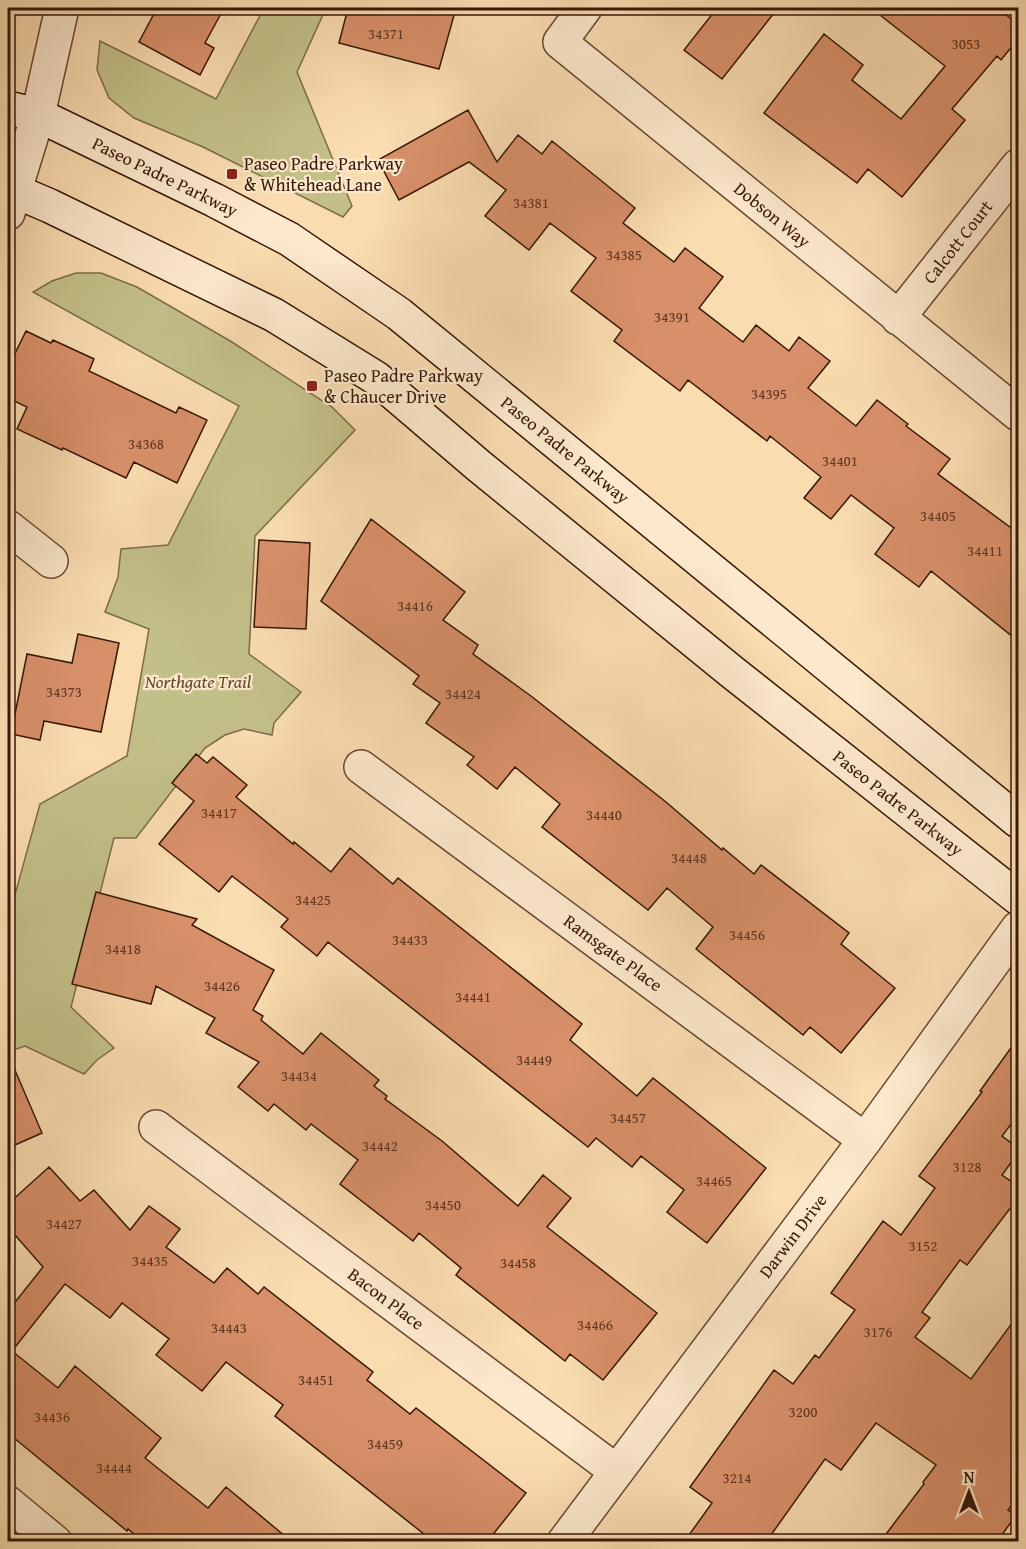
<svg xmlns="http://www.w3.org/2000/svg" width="1026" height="1549" font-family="'Gentium Book Plus',serif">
<rect width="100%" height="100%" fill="#fadcb1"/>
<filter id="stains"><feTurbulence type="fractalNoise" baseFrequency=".00333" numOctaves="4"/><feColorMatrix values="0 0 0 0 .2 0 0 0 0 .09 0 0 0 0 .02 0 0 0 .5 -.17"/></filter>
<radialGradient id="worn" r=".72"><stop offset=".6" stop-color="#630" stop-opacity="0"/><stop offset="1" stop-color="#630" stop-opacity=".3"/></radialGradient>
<path fill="#c3bf88" stroke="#7d6b47" stroke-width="1.5" d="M264,8h62l-29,64 55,134 -9,11 -140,-70 -69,-29 -25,-20 -12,-28 3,-29 116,58z
M76,273h25l36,14 95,55 100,65 23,23 -100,106 -6,118 52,38 -27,31 -2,12 -28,-6 -19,6 -20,13 -69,90h-22l-43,169 43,41 -17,12 -13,14 -59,-28 -17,6v-132l32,-116 87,-48 22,-127 -44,-17 13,-35 3,-28 47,-4 71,-139 -206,-114 19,-11z"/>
<path fill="#d8906a" stroke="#371706" stroke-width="1.5" d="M157,8h67l-19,35 9,5 -14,27 -61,-33z
M348,8h108l-17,61 -100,-26z
M717,8h61l-56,71 -38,-29z
M871,8h126l21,16v15l-17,21 -4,-4 -45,53 13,11 -63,77 -34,-28 -11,14 -93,-70 60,-79 39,31 -11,15 49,39 44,-53z
M468,110l29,52 21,-27 24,19 10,-13 83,67 -12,15 51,39 11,-14 38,29 -24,31 44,34 13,-17 33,26 10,-14 31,24 -22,27 48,38 21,-26 31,24 -2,2 44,33 -12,15 80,59v108l-87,-70 -12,16 -44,-33 19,-26 -43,-33 -20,24 -27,-21 17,-21 -51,-41 -3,5 -79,-61 -8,11 -66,-50 8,-11 -51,-39 25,-33 -46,-35 -21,27 -44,-34 21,-26 -37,-28 -70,38 -21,-40z
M26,331l25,12 2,-3 41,19 -5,12 87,42 3,-6 28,13 -30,63 -43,-21 -8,16 -63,-30 -1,2 -45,-21 10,-22 -19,-9v-30z
M371,519l94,73 -22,28 35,25 -5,9 58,42 135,106 56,48 1,-2 31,26 7,-9 88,68 -8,11 54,44 -54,65 -31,-26 -7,8 -107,-86 17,-22 -46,-39 -19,22 -106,-83 18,-23 -45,-37 -18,22 -30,-24 7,-8 -48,-34 14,-20 -27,-19 6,-8 -98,-75z
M259,540l51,3 -4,86 -52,-2z
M78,634l41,9 -18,89 -57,-11 -4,19 -29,-6 16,-80 45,9z
M196,754l11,9 6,-6 34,28 -11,12 57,47 1,-2 37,30 19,-24 43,36 5,-6 184,146 -12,16 67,56 16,-18 113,90 -59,75 -40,-31 17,-22 -43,-34 -9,11 -36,-29 -8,9 -260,-205 -11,14 -36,-29 7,-8 -56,-43 -13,16 -60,-48 35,-43 -22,-18z
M96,892l101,27 -5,6 82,45 -21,40 10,6 -2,4 42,34 18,-21 58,47 -5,6 13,10 -2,3 57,42 76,65 25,-31 28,23 -24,29 110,86 -54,67 -33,-26 -5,7 -109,-86 5,-7 -42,-35 -6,8 -73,-57 18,-24 -47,-36 -5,6 -32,-26 -6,7 -30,-24 21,-25 -53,-29 9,-15 -59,-32 -5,18 -79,-20z
M1018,1038v77l-16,21 16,12v5l-16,22 16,11v12l-51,67 -7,-5 -38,52 8,6 -15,19 56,42 47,-64v182l-10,13 8,5 -19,27h-117l44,-58 -1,-2 13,-17 -60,-42 -35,47 -16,-11 -59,83h-82l28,-39 -22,-16 84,-117 19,14 22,-29 4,3 36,-48 -24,-17 52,-72 18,14 34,-47 -16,-12 63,-84 -2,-1z
M8,1054l34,79 -34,15z
M49,1167l31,34 14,-11 36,40 19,-24 31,23 -14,18 48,36 13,-15 31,26 6,-7 109,85 -6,8 43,34 6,-6 110,85 -39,49h-53l-159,-126 8,-11 -57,-43 -24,29 -46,-36 13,-16 -47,-36 -12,15 -45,-34 -53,67 46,37 17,-22 86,72 -16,20 63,50 18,-21 66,55h-149l-15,-13 -1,2 -119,-98v-122l35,-44 -35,-40v-23z"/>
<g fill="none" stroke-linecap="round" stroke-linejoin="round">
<g stroke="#684831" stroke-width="36">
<path id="street" d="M585,8l-25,34 458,372
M8,213l30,-98 24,-107
M898,318l120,-152
M8,527l43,34
M361,767l504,373
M156,1127l460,344
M8,1503l47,39
M564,1542l301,-402 153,-212"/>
</g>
<g stroke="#371706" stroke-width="36">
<path id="secondary" d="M8,108l30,7 176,85 75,39 110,75 619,507
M8,188l42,18 224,109 102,63 103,88 253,206 286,226"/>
</g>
<use href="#street" stroke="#fce8cc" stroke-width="33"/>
<use href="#secondary" stroke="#fce8cc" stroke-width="33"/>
</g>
<g fill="#8f2418" stroke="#fce8cc" stroke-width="2">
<rect x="226" y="168" width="12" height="12" rx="3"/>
<rect x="306" y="380" width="12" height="12" rx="3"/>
</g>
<g text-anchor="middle" stroke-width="4.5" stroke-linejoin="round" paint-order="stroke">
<g font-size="15" fill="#5f351f">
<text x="386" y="39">34371</text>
<text x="966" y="49">3053</text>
<text x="531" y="208">34381</text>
<text x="624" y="260">34385</text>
<text x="672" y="322">34391</text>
<text x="769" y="399">34395</text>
<text x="146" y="449">34368</text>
<text x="840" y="466">34401</text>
<text x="938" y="521">34405</text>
<text x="985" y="556">34411</text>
<text x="415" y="611">34416</text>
<text x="64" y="697">34373</text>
<text x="463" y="699">34424</text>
<text x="219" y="818">34417</text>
<text x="604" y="820">34440</text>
<text x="689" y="863">34448</text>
<text x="313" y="905">34425</text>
<text x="747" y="940">34456</text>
<text x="410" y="945">34433</text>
<text x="123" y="954">34418</text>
<text x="222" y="991">34426</text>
<text x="473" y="1002">34441</text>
<text x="534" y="1065">34449</text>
<text x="299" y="1081">34434</text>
<text x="628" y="1123">34457</text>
<text x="380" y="1151">34442</text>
<text x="967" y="1172">3128</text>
<text x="714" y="1186">34465</text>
<text x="443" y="1210">34450</text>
<text x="64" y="1229">34427</text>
<text x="923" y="1251">3152</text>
<text x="150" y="1266">34435</text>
<text x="518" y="1268">34458</text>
<text x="595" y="1330">34466</text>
<text x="229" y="1333">34443</text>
<text x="878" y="1337">3176</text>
<text x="316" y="1385">34451</text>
<text x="803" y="1417">3200</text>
<text x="52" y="1422">34436</text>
<text x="385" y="1449">34459</text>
<text x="114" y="1473">34444</text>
<text x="737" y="1483">3214</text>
</g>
<g font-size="18" fill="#371706" stroke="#fce8cc" text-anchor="start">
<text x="244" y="170">Paseo Padre Parkway<tspan x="244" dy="21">&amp; Whitehead Lane</tspan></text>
<text x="324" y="382">Paseo Padre Parkway<tspan x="324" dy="21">&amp; Chaucer Drive</tspan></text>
</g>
<g font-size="18" fill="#371706" stroke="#fce8cc">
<text transform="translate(165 177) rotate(26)" y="6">Paseo Padre Parkway</text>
<text transform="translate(772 215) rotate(39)" y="6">Dobson Way</text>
<text transform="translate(958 242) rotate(-52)" y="6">Calcott Court</text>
<text transform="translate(565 450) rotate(39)" y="6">Paseo Padre Parkway</text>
<text transform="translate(898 803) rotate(38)" y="6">Paseo Padre Parkway</text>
<text transform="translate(613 953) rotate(36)" y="6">Ramsgate Place</text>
<text transform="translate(793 1236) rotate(-53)" y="6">Darwin Drive</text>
<text transform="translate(386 1299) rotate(37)" y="6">Bacon Place</text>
</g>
<g font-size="18" font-style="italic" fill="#61492d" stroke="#fce8cc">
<text x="198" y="688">Northgate Trail</text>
</g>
</g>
<rect width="1026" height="1549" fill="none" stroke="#fadcb1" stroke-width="30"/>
<rect x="9" y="9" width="1008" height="1531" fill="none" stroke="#371706" stroke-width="3"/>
<rect x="15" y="15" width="996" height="1519" fill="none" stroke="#371706" stroke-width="1.5"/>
<g transform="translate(969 1492)" stroke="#fce8cc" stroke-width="4.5" paint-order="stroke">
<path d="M0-4.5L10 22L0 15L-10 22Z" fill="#371706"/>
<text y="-9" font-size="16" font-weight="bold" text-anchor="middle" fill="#371706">N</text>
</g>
<rect width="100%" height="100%" filter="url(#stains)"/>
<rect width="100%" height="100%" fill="url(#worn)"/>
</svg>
